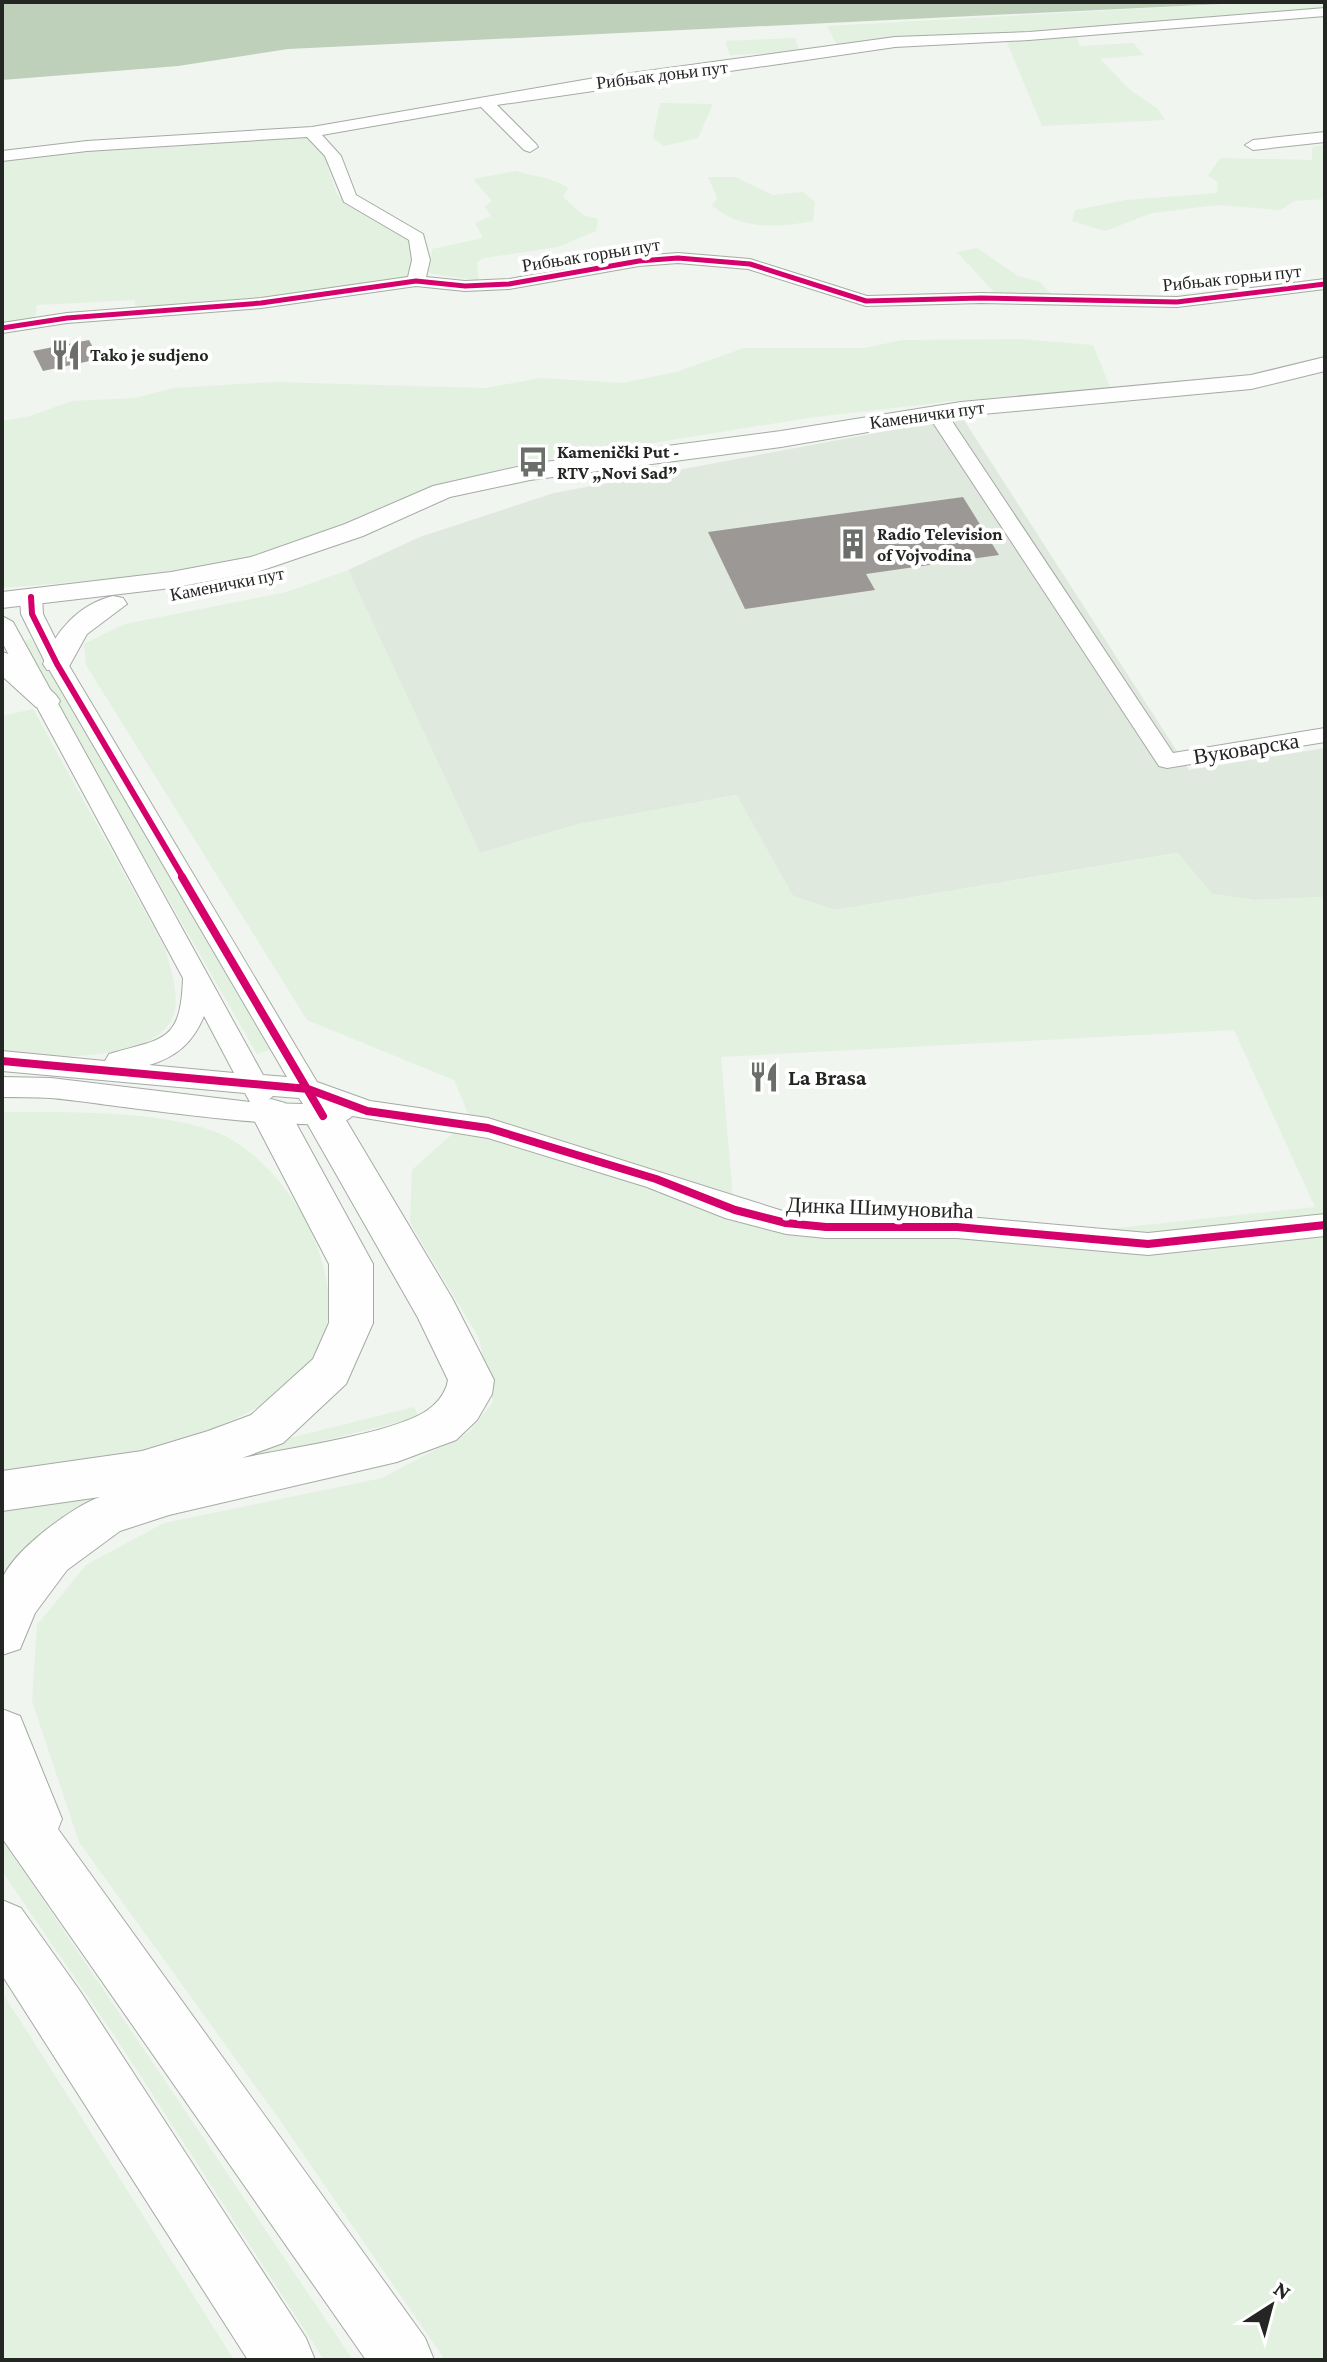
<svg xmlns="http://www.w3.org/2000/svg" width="1327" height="2362" font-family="'Crimson Pro',serif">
<rect width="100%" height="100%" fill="#f0f5ef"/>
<path fill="#e0e9de" d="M962,417l227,353 136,-22v149l-71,3 -42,-6 -35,-41 -342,57 -42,-14 -57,-101 -157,29 -99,29 -132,-283 72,-33 134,-44z"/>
<path fill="#e3f1e0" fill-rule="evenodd" d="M1264,2h61v7l-488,36 -10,-19z
M1076,34l4,12 53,-3 11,12 -44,4 30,31 27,18 8,12 -123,6 -37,-88z
M795,38l5,14 -70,3 -5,-14z
M660,103l53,1 -15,34 -34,8 -11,-8z
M304,136l19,18 14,40 8,10 65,35 4,17 -4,23 -146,20 -128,12 -1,-11 -98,5 -2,13 -33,6v-166l111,-11z
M1325,145v54l-31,2 -13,9 -63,-5 -66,8 -47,18 -33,-10 3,-11 51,-10 91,-7 1,-11 -10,-6 12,-18 92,2v-13z
M516,171c20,6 35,6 52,17l-5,9 20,18 15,4 -2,12 -38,16 -74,11 -7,4 2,19 -50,-8 3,-24 51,-11 -8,-15 16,-7 -6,-9 7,-6 -19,-22z
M708,177h27l38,18 30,-3 12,10 -2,19c-34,7 -74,9 -101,-16l5,-7z
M977,248l41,28 22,6 12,13 -58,-3 -37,-40z
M1019,339l74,6 18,44 -166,13 -137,16 -291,47 -77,21 -136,60 -121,27 -181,15v-167l28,-5 42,-15 63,-3 39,-10 100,-6 211,6 56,-10 82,5 53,-11 68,-24h120l39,-8z
M348,570l132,283 99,-29 158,-29 56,101 42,14 343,-57 34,41 42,6 71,-3v1463h-880l-166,-241 -200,-277 -47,-141 5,-76 49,-60 78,-42 218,-45 87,-46 24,-30 -14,-64 -69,-115 2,-53 58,-52 -16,-38 -147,-60 -221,-355 -2,-21 41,-20 162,-32zM1234,1030l81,177 -208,22 -307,-15 -67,-15 -12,-142z
M31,639l239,411 -13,4 -236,-412z
M33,709l132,239c5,19 13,40 10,61 -9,56 -132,48 -173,46v-339z
M2,1112c61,0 161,-2 216,21 80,33 158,183 75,250 -81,65 -192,76 -291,94z
M414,1407l5,10 -308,77 -109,95v-79z
M2,1839l351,521h-29l-206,-319 -116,-170z
M2,1993l25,38 207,329h-232z"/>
<path fill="#bed0ba" d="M2,2h1262l-976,47 -110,17 -176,14z"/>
<path fill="#9c9895" d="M89,340l10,19 -56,12 -10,-20z
M963,497l36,58 -133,19 9,16 -130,19 -37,-77z"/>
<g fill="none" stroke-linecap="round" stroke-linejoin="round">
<g stroke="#a6aaa5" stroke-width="2">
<path id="minor" d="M1325,8v8l-296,24 -134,7 -398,58 39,39 2,3 -8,5 -6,-2 -43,-43 -159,28 19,21 15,39 67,39 7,26 -4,17 39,4 44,-2 130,-23 39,-3 72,6 117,37 114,-3 196,4 148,-18v10l-148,18 -196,-4 -115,3 -118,-37 -70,-6 -39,3 -130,23 -44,2 -49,-5 -155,22 -194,15 -65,10v-10l65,-10 194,-15 147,-21 4,-17 -3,-20 -65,-38 -19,-46 -18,-19 -220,14 -85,10v-10l85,-10 225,-14 283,-49 300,-41 134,-5z
M1325,132v10l-72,8 -8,-5 8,-5z
M936,406l10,6 227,341 152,-25v14l-158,26 -8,-2 -233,-354z
M31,591l11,6 1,17 25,50 249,418 53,19 118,17 298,94 40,4h131l191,17 177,-19v22l-177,19 -191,-17h-131l-40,-4 -61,-16 -78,-31 -159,-49 -136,-22c-15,25 -261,-15 -301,-18 -16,-1 -33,-1 -49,-1v-20l49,1 199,24 -5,-9 -243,-22v-20l103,10 4,-7c53,-16 72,-10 74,-76l-181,-336v-26l11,6 250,453 24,2 -241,-413 -25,-50 -1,-17zM204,1016l30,57 -85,-8c28,-8 44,-23 55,-49zM273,1096l26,2 4,6 -38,-1z"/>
</g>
<g stroke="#a6aaa5" stroke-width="2">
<path id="major" d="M1325,357v14l-74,18 -290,27 -180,31 -251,33 -80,17 -87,39 -106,36 -86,16 -169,20v-16l169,-20 80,-15 94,-33 88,-38 97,-22 251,-33 180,-29 290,-27z
M113,596l10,2 4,6 -40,30 -20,36h-20l-4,-6c11,-32 36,-60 70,-68z
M2,652l10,3 44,40 4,6 -4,6h-20l-34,-31z"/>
</g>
<g stroke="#a6aaa5" stroke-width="2">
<path id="highway" d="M271,1099l14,4 88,161v59l-27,61 -63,59 -41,15c47,-10 142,-23 181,-45 12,-7 23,-19 25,-33l-30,-62 -115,-202 6,-11 14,-4 14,4 115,193 42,82 -2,14 -15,26 -21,20 -59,22 -228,53 -49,16 -53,39 -32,43 -15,36 -18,6c0,-18 -2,-59 0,-75 9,-28 71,-74 98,-83l-98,14v-40l140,-20 66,-20 43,-16 62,-56 16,-36v-59l-78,-150 6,-11z
M2,1709l18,7 42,103 -4,10 367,509 9,22h-68l-364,-522z
M2,1900l19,8 59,83 226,347 9,22h-67l-246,-385z"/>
</g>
<use href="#minor" fill="#fdfefd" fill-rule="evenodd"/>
<use href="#major" fill="#fdfefd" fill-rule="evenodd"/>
<use href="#highway" fill="#fdfefd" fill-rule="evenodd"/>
<g stroke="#fff" stroke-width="8">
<path id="cycleway-far2" d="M2,328l65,-10 194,-15 155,-22 49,5 44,-2 130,-23 39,-3 72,6 116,37 115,-3 196,4 148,-18"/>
</g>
<g stroke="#fff" stroke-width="10">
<path id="cycleway-far1" d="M31,597l1,17 25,50 127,215"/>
</g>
<g stroke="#fff" stroke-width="13">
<path id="cycleway" d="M182,877l141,239
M2,1061l306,28 59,22 121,17 168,51 79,31 51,13 40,4h131l191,17 177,-19"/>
</g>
<use href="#cycleway-far2" stroke="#d6006c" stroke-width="5"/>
<use href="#cycleway-far1" stroke="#d6006c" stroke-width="6"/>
<use href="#cycleway" stroke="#d6006c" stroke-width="8"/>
</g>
<defs>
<g id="restaurant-bare" transform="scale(2.4)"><path d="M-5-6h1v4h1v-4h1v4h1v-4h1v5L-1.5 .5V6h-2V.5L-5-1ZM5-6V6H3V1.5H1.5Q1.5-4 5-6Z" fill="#6b6e6a" stroke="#fff" stroke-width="2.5" paint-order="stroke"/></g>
<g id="bus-bare" transform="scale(2.4)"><path d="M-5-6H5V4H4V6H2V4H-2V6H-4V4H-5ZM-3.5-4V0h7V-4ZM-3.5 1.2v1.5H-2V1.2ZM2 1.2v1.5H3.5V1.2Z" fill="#6b6e6a" stroke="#fff" stroke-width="2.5" paint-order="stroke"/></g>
<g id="building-bare" transform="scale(2.4)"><path d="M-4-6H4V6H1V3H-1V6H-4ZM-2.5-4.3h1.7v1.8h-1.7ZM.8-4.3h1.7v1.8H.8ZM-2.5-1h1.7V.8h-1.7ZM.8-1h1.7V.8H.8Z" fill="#6b6e6a" stroke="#fff" stroke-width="2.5" paint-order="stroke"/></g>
</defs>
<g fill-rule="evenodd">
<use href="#restaurant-bare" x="66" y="355"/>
<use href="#bus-bare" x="533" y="462"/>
<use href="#building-bare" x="853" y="544"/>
<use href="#restaurant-bare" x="764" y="1077"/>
</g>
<g text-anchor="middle" stroke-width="8" stroke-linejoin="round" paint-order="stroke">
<g font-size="18" fill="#232622" stroke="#fff">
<text transform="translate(662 75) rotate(-7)" y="6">Рибњак доњи пут</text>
<text transform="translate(591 255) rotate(-9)" y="6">Рибњак горњи пут</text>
<text transform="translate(1232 278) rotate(-6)" y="6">Рибњак горњи пут</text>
<text transform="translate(927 415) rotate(-8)" y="6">Каменички пут</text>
<text transform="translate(227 584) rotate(-11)" y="6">Каменички пут</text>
</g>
<g font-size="18" font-weight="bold" fill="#232622" stroke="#fff" text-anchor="start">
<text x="90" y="361">Tako je sudjeno</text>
<text x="557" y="458">Kamenički Put -<tspan x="557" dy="21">RTV „Novi Sad”</tspan></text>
<text x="877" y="540">Radio Television<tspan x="877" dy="21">of Vojvodina</tspan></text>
</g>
<g font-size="22" fill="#232622" stroke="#fff">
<text transform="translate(1246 748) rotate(-9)" y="8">Вуковарска</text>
<text transform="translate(880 1207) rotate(2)" y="8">Динка Шимуновића</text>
</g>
<g font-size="22" font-weight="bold" fill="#232622" stroke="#fff" text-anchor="start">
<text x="788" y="1085">La Brasa</text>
</g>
</g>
<rect width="1327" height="2362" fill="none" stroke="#232622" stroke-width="8"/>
<g transform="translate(1271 2306) rotate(36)" stroke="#ffffff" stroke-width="6" paint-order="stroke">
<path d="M0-6L14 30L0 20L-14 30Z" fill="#232622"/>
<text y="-12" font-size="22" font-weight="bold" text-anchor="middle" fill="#232622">N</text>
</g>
</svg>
